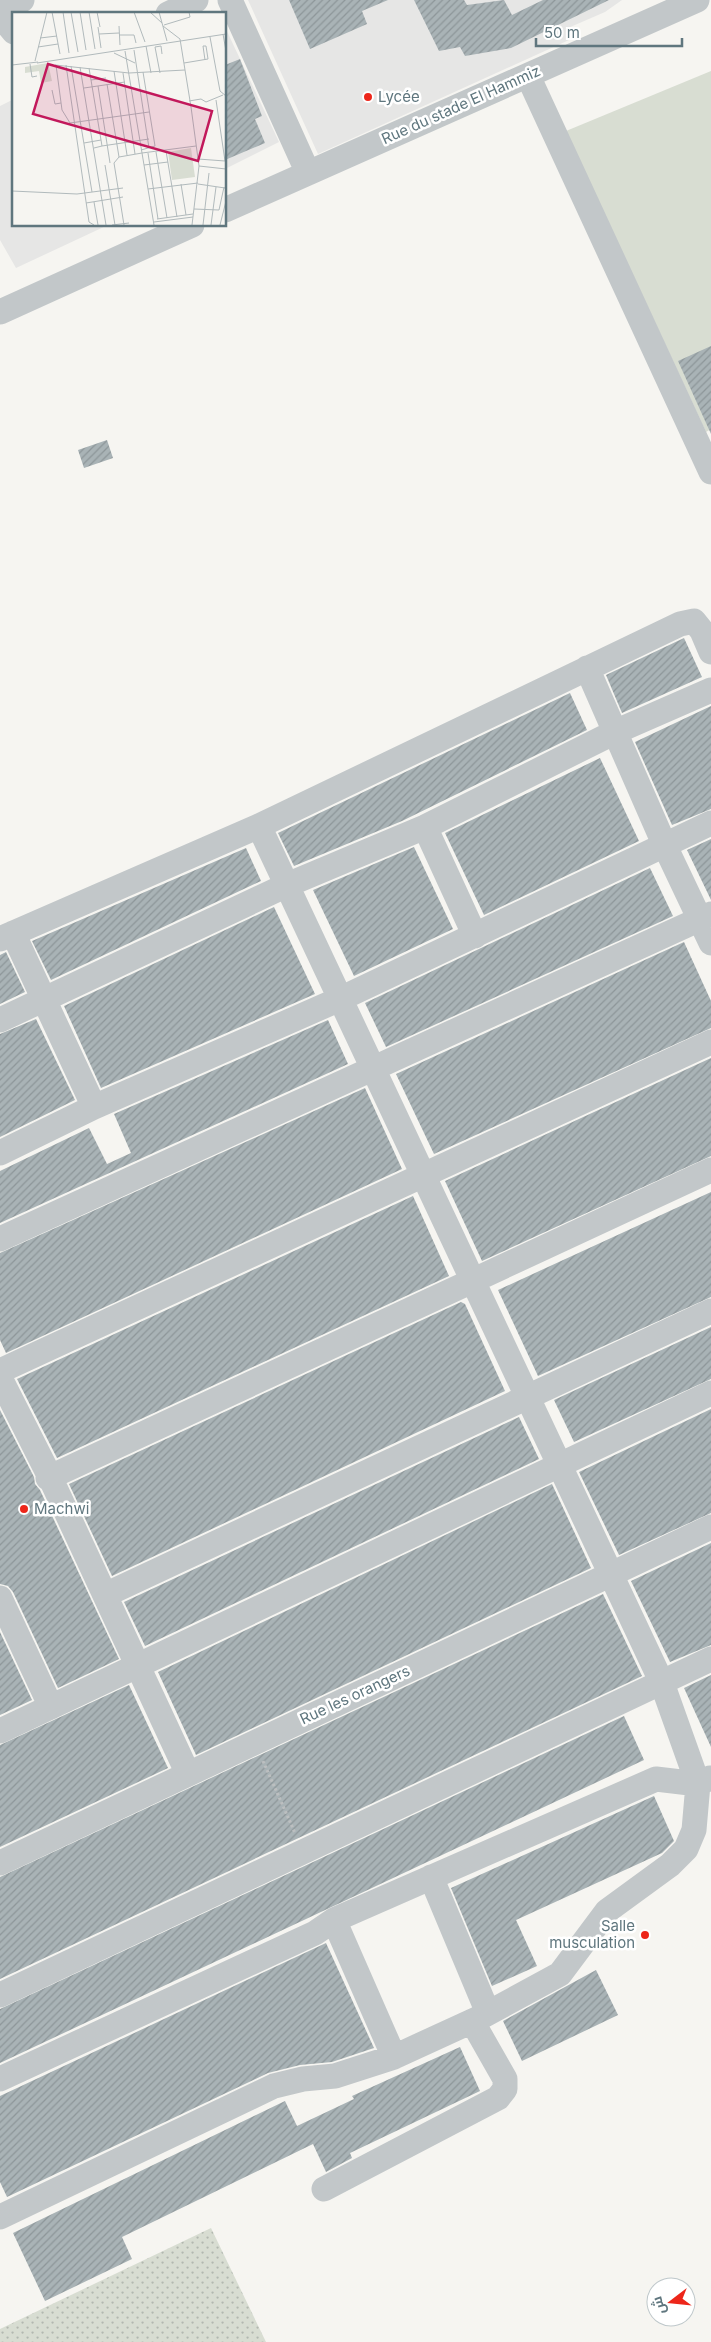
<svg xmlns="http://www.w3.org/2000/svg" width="711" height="2342" font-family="Inter,Cairo,sans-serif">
<defs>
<pattern id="grass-dots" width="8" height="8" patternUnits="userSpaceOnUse" patternTransform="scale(1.25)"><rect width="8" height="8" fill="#d8ddd2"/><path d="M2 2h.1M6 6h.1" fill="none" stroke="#b2b8b0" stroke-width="1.8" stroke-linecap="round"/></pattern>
<pattern id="building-hatch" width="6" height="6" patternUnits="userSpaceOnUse" patternTransform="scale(1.25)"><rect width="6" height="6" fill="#a9b3b6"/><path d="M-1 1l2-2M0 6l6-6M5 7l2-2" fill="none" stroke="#8d9699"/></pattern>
</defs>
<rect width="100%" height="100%" fill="#f6f5f1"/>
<path fill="#e6e6e5" d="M248,0h374l-17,12 -37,16 1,12 -251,114z
M225,27l54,115 -54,27z
M14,99v126h94l-92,43 -16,-28v-134z"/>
<path fill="url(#grass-dots)" d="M211,2228l55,114h-266v-13z"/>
<path fill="#d8ddd2" d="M711,71v358l-5,3 -140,-301z"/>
<path fill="url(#building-hatch)" d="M289,0h99l-26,11 5,13 -57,25z
M414,0h50l3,5 37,-5 8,15 31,-15h66l-98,48 -46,8 -5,-9 -21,4z
M240,59l22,57 -7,3 10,24 -40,17v-95z
M711,346v88l-33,-73z
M107,440l6,18 -29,10 -6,-18z
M684,638l18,39 -80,36 -16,-38z
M570,693l17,37 -185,91 -108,45 -16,-33z
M711,706v103l-39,16 -37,-83z
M600,758l39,83 -155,74 -39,-82z
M711,839v61l-24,-50z
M414,847l39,82 -99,47 -41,-86z
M246,848l15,33 -210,99 -19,-39z
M650,868l23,48 -287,131 -21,-44z
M274,907l41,87 -214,94 -37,-82z
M684,942l27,59v27l-277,126 -38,-80z
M6,952l19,40 -25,12v-49z
M36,1019l39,81 -75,37v-103z
M328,1020l20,44 -348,159v-52l89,-43 18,36 24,-11 -17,-39z
M711,1058v98l-229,105 -37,-80z
M365,1088l37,81 -396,184 -6,-13v-87z
M711,1192v105l-173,79 -40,-86z
M413,1196l36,80 -392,182 -40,-79z
M461,1302l4,2 40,87 -393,185 -43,-92z
M711,1327v52l-137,63 -20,-42z
M711,1409v104l-92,42 -40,-83z
M0,1410l34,67 1,7 5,6 79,169 -61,29 -45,-96 -5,-6 -8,-2z
M519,1417l20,42 -394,187 -21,-44z
M552,1484l39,84 -395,187 -38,-83z
M711,1543v102l-41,17 -39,-81z
M603,1594l39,82 -642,303v-102z
M0,1632l32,68 -32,15z
M711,1675v72l-27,-59z
M129,1685l39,83 -168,79v-102z
M624,1716l20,44 -644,303v-54z
M654,1796l20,45 -12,12 -146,67 21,46 -45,20 -41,-98z
M326,1943l48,105 -42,14 -32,3 -32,8 -261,124 -7,-15v-86z
M596,1970l22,45 -96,46 -19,-40z
M460,2047l20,44 -130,62 2,5 -26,14 -13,-28 -191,93 10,22 -87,42 -32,-68 272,-132 12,25 57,-27 -2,-3z"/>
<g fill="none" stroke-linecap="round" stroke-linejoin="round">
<path stroke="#bcbfc0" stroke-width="3" stroke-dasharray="2.5 2.5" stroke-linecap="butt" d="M263,1761l32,72"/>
<path stroke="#c2c7c9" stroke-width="25" d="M230,0l78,173
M0,12l22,-12
M168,14l28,-14
M0,15l14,17
M528,76l183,396
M225,210l472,-210
M0,312l192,-87
M587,668l78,178 46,97
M425,827l50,109
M13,933l81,174
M0,939l259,-113 421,-202 14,-3 8,10 9,21
M0,1020l287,-135 138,-58 190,-95 96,-42
M0,1153l94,-46 246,-108 371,-176
M0,1239l711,-325
M0,1371l711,-329
M0,1378l50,99 138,297
M48,1478l663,-308
M105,1595l606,-284
M0,1598l51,109
M0,1731l711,-338
M0,1863l711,-336
M431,1877l57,136
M334,1920l60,137
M0,1995l711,-336
M0,2079l315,-146 19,-13 322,-141 42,5 12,-6
M324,2189l174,-91 7,-9v-10l-33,-58
M0,2217l274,-131 29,-7 32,-3 59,-19 87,-40 79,-43 47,-63 63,-46 16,-16 8,-19 4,-46 -36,-101 -403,-857"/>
</g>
<g fill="#ed261a" stroke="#fff" stroke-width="2">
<circle cx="368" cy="97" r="5"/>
<circle cx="24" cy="1509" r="5"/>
<circle cx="645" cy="1935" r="5"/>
</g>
<g text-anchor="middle" stroke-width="5" stroke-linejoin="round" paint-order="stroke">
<g font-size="15" fill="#5f767e" stroke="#fff" text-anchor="start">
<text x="378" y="102">Lycée</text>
<text x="34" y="1514">Machwi</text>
<text x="635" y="1931" text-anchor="end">Salle<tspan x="635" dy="17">musculation</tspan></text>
</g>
<g font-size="15" fill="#5f767e" stroke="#fff">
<text transform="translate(461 105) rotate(-24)" y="5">Rue du stade El Hammiz</text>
<text transform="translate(355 1695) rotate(-25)" y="5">Rue les orangers</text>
</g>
</g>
<g transform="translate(12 12)">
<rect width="214" height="214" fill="#f6f5f1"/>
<path d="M36,51l4,18 -11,2 -2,-12 -14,2v-6z" fill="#d8ddd2"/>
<path d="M179,136l4,29 -23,3 -4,-28z" fill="#d8ddd2"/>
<path fill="none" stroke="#b1babc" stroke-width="1" d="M40,0l8,42M51,0l6,41M59,0l7,40M68,0l6,38M77,0l6,37M85,0l3,15M122,0l11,30M138,0l12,11M147,0l8,29M152,13l26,-8 -1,-5M107,14l1,19M151,14l17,13 11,68 8,59 -7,59M86,15l3,21M87,22l20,-1M211,22l3,17M107,23h15l2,8M198,25l10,54 6,5M28,26l17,-2M134,34l5,27M26,35l20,-3M122,38l15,98M102,41l21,10M193,48l-2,-14h3M23,49l12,-49M25,51l189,-29M172,51l24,-4 -2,-13M18,52l2,13 5,-1M0,53l26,-3M43,53l74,8 56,-3M44,53l6,45 8,13 79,-11M54,53l23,157 5,3M59,54l21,126M68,55l26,158M77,56l13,78 -8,2M102,59l13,84M111,61l12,81M148,61l-5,-26 6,-1 1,8M79,68l15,-2M95,72l12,73M86,74l12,77M72,76l41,-6M40,78l3,14 6,-1M204,88l9,61M177,89l12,-2 5,3 17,-7M72,131l17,-3M90,134l47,-7M129,138l14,-4 -12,-74M154,139l11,66M144,140l11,66M136,141l10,66M186,147l27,2M93,153l10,60M132,153l24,-3M187,154l27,3M169,172l5,31M186,172l27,4M136,177l50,-6M0,179l65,3 46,-6M82,190l4,23M74,191l37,-6M182,197l25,1 5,-23M145,207l36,-5M142,210l39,-5M100,213l17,-2M112,213l-10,-62 5,-6 23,-4 -17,-102M142,213l-12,-72 54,-7M191,213l6,-52M199,213l5,-38M208,213l6,-24"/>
<path fill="#c2185b" fill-opacity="0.15" stroke="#c2185b" stroke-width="2.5" d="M36,52l164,47 -14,50 -165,-47z"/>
<rect width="214" height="214" fill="none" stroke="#5f767e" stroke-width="2.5"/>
</g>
<g transform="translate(671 2302) rotate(254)"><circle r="24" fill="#ffffff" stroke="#bfc8cb"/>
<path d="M0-4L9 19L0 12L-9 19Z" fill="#ed261a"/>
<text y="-8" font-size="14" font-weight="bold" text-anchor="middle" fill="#5f767e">ش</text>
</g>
<path d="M536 38v8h146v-8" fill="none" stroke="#5f767e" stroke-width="2.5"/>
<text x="544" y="38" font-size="15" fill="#5f767e" stroke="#ffffff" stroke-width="4" paint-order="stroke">50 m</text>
</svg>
